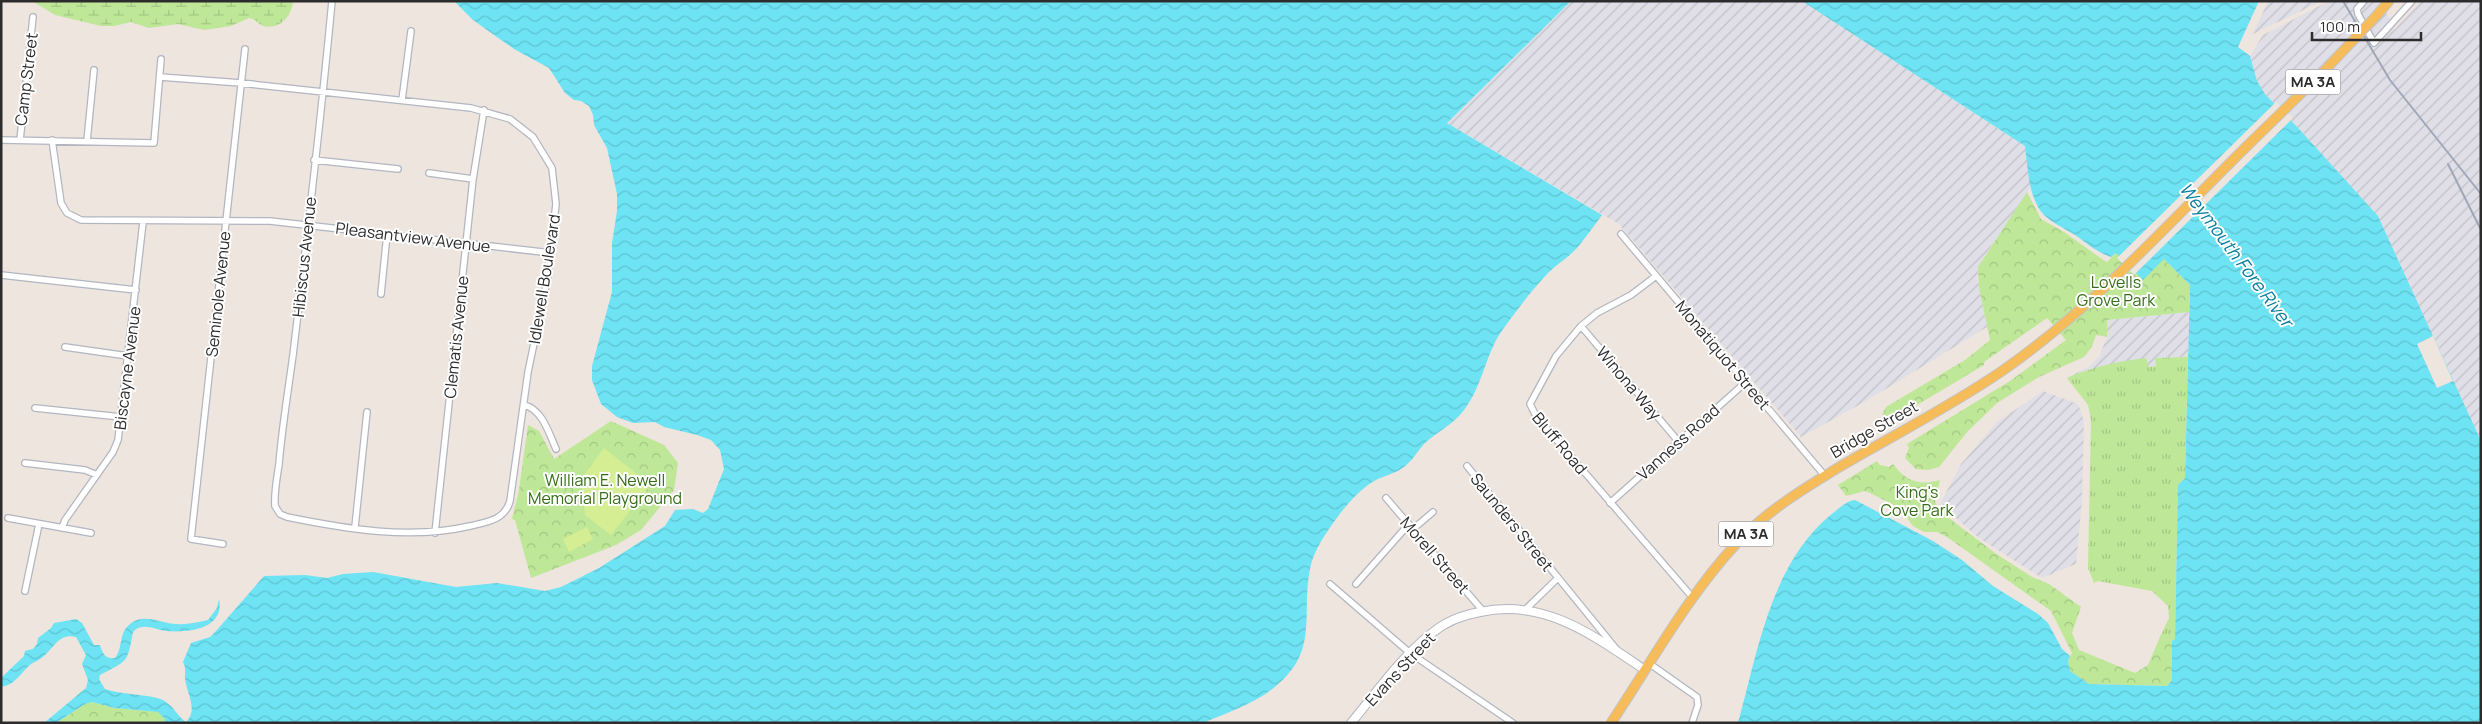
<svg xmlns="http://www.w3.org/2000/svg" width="2482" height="724" font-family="Manrope,sans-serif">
<defs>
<pattern id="industrial-furrows" width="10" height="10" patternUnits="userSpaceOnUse" patternTransform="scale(1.25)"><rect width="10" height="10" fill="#e0dfe7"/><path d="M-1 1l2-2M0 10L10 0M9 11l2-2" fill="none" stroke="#c0c0c6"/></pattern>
<pattern id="grass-tufts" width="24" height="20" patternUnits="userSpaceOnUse" patternTransform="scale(1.25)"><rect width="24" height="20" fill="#bee798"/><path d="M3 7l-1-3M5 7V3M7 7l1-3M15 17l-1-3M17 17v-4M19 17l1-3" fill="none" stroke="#a3c683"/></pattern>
<pattern id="forest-crowns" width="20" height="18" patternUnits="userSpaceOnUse" patternTransform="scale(1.25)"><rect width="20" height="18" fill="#bee798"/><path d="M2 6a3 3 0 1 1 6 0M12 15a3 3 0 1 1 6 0" fill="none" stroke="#a3c683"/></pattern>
<pattern id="wetland-marsh" width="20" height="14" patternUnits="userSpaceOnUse" patternTransform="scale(1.25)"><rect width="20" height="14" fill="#bee798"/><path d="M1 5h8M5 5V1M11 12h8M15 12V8" fill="none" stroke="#a3c683"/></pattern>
<pattern id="water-waves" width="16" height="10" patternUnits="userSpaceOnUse" patternTransform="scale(1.25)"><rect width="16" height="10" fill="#6de3f4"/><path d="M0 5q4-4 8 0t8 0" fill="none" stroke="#5fc3d1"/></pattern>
</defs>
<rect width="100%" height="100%" fill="#eee5de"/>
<path fill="url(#industrial-furrows)" d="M1571,1h231l223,145 6,41 -49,73 -5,16 10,51 -121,74 -65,36 -182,-213 -172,-101z
M2268,1h54l-69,33z
M2329,1h52l13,29 27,-29h60v440l-103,-225 -78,-86 -35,-36 -8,-13 -7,-25 13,-21z
M2189,312l-1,45 -33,1 1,8 -89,12 21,-11 11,-10 8,-20v-17z
M2043,391l35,13 6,17 -2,80 -6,63 -34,14 -63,-40 -39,-34 21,-40 36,-42z"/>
<path fill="url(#grass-tufts)" d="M2188,357l-3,121 -7,7 -3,154 -3,2 -12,-4 9,-19 -1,-12 -16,-15 -54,-10 -4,2 -6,-15 3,-148 -3,-15 -21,-27c24,-11 53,-17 79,-20l3,9 7,-1 -1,-8z"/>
<path fill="url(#forest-crowns)" d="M2027,192l14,27 23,13 38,27 5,3 9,-9 48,6 26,26 -1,27 -82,8v17l-11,-2 -4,12 -8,10 -45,20 -42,26 -29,28 -29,36 -11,3 -12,-1 -11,-11 4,-10 -2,-4 103,-63 56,-41 -19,-22 -63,44v3l-92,55 -10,-5 4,-8 79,-47 25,-20 -11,-52 -1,-21z
M611,421l53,24 14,18 -4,27 -33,40 -25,15 -85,33 -16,-58 -3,-1 7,-29 9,-65 11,6 15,28z
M1877,461l3,4 9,2 4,-3c12,17 27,22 47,16l-5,22 6,10 54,41 37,24 17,7 32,23 -9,26 7,17 56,23 13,-8 12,-28 12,4v39l-5,6 -78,-2 -19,-13 -2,-10 4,-8 -21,-42 -104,-74 -10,-5h-13l-11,-6 -13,-18 -30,-15 -5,-2 -19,5 -8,-11z
M92,702l23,6 44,4 6,7v4h-109l29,-19z"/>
<path fill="url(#wetland-marsh)" d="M32,1h261c-1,15 -13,29 -30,25 -5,-2 -7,-7 -14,-8l-18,8 -27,4 -26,-6 -29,4 -18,-6 -17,4h-13l-46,-11z"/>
<path fill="#d5ee94" d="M604,448l43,34 1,6 -37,47 -26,-20 -4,-36z
M587,527l6,12 -24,13 -6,-13z"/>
<path fill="url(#water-waves)" d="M454,1h1117l-124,122 155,92c-8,11 -16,22 -25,33 -8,9 -20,16 -29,25 -17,18 -32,38 -47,59 -16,24 -19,55 -37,78 -11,15 -28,22 -40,34 -8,9 -13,19 -23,25 -8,5 -17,7 -25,11 -17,9 -34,30 -45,46 -9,13 -18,27 -21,43 -9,46 9,81 -33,116 -20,18 -49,27 -74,38h-1038v-4l-7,-7 -43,-4 -23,-6 -7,2 -29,19h-12l42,-35 2,-8 -6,-16 4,-9 -10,-18c-16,-4 -21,9 -31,18 -4,4 -9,6 -14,9 -11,9 -14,20 -30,23v-9l23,-22 1,-5 8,-2 4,-5 1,-6 13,-10 3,-5 22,-4 6,4 12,22h6c3,9 5,14 15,13 8,-10 4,-24 13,-32 15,-15 32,-2 49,-2 10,1 21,-2 31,-4l9,-12 2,-9c6,30 -30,34 -53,32 -8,-1 -16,-5 -23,-4 -5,0 -8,3 -10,5 -6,32 -5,28 -33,43l-1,4 6,10c17,6 44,5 58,11 11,6 14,16 23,22 13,-12 0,-30 -1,-44 0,-7 1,-10 -2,-16l8,-19 19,-6 6,-6 48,-55 41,-1 22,3 16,-4 30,-2 83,15 41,-4 48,8 16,-4 38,-19 66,-42 10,-16 18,-1 10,4 5,-4 16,-40 -4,-19 -9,-10 -14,-5 -33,-8 -9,-5 -22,1 -16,-6 -16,-13 -9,-24v-14l20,-74v-49l5,-32v-17l-10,-46 -13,-23 -1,-10 -4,-9 -8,-5 -7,-1 -9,-7 -16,-25 -35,-19 -41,-29z
M1802,1h457l-21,46 12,9 7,25 8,13 35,36 78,86 103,225v282h-743c20,-72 33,-161 95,-210 7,-5 13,-12 22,-13l78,41 29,19 31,26 45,28 10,9 14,26 8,7 -2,5 2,10 19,13 78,2 5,-6v-39l3,-2 3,-154 7,-7 5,-193 -26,-26 -21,21 -27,-27 -5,4c-15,-5 -24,-14 -36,-22 -9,-6 -21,-11 -30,-19 -17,-17 -17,-48 -20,-70z"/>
<path fill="#eee5de" d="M2276,102l17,16 -159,157 -17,-17z
M2433,336l20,45 -16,7 -20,-44z"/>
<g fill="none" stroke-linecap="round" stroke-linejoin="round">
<g stroke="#b2b6c0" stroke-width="8">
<path id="minor" d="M2364,1l-7,8 1,5 16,29 38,-42
M160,77l81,6 230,25 39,11 23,18 19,31 4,36 -9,77 -19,91 -18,129c-5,19 -23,21 -40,25 -60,14 -124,3 -183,-9l-7,-3 -5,-8c-1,-14 2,-28 4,-42 3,-36 9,-72 14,-109 14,-117 28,-236 39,-354
M402,100l9,-69
M1,140l153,3 7,-84
M20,140l13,-123
M52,140l9,63 6,10 14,7 189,1 281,32
M87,141l7,-71
M314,160l84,9
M429,173l44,6
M1621,234l204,242
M1,275l135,15
M1656,276l-25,19 -34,18 -16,13 -25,30 -26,48 6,12 157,182
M381,294l6,-60
M1581,326l97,115
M65,347l63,9
M524,405c18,4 25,28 32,44
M35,408l86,9
M25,463l60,7 12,5
M1467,466l150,184
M1386,498l97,113
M1610,503l136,-121
M8,518l83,15
M355,527l12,-115
M62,528l3,-8 48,-68 5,-12 25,-218
M1413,529l20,-17
M435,533l38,-354 11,-69
M223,544l-32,-5 54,-490
M1330,584l80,69 103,70
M1356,584l53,-60
M25,591l14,-67
M1526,609l32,-31
M1650,664l47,33 1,8 -6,18"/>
</g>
<g stroke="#b2b6c0" stroke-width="10">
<path id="tertiary" d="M1351,723c25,-30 49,-65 81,-90 13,-11 31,-18 48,-21 65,-14 114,24 165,58"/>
</g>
<g stroke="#c4c4c4" stroke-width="11">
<path id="primary" d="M2377,15l12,-14
M1611,723c40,-60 76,-126 125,-179 29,-32 67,-55 105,-78 53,-31 110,-60 161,-95 91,-63 166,-147 244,-224"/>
</g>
<use href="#minor" stroke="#fff" stroke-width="5.5"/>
<use href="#tertiary" stroke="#fff" stroke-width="8"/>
<use href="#primary" stroke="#f7bc5a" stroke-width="9"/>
<path stroke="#a0a7b7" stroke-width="2" d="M2343,1l47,79 91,114
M2448,164l33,66"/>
<g stroke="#c4c4c4" stroke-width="11" stroke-linecap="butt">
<path id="primary-bridge" d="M2246,147l78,-76 53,-56"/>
</g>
<use href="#primary-bridge" stroke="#f7bc5a" stroke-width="9"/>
</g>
<g text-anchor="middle" stroke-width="4" stroke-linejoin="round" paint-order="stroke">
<g fill="#fff" stroke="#6b6b6b" stroke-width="1">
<rect x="2285.5" y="69.5" width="55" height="25" rx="4"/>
<rect x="1718.5" y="521.5" width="55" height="25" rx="4"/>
</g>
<g font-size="15" font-weight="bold" fill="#2c2c2c">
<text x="2313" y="87">MA 3A</text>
<text x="1746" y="539">MA 3A</text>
</g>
<g font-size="16" fill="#2c2c2c" stroke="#fff">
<text transform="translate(26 79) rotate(-83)" y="6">Camp Street</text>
<text transform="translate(413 237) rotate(7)" y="6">Pleasantview Avenue</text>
<text transform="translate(304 257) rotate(-84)" y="6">Hibiscus Avenue</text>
<text transform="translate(544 279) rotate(-81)" y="6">Idlewell Boulevard</text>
<text transform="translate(218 294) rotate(-84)" y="6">Seminole Avenue</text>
<text transform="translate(456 337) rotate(-84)" y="6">Clematis Avenue</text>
<text transform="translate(1723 355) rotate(50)" y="6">Monatiquot Street</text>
<text transform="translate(127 368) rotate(-83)" y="6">Biscayne Avenue</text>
<text transform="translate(1629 383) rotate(50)" y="6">Winona Way</text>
<text transform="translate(1874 429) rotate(-30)" y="6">Bridge Street</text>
<text transform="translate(1678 442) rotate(-42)" y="6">Vanness Road</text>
<text transform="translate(1560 443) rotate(50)" y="6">Bluff Road</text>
<text transform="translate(1512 522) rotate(51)" y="6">Saunders Street</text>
<text transform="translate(1435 555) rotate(49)" y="6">Morell Street</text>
<text transform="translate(1400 669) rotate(-47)" y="6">Evans Street</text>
</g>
<g font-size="16" fill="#356e18" stroke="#fff">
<text x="2116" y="288">Lovells<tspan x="2116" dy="18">Grove Park</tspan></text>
<text x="605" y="486">William E. Newell<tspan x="605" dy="18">Memorial Playground</tspan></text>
<text x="1917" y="498">King's<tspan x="1917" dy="18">Cove Park</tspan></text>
</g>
<g font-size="18" font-style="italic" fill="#087e9d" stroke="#fff">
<text transform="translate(2236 255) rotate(53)" y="6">Weymouth Fore River</text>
</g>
</g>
<rect width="2482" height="724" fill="none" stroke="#2c2c2c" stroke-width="5"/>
<path d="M2312 32v8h109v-8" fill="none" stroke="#2c2c2c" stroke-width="2.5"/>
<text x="2320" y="32" font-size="15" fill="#2c2c2c" stroke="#ffffff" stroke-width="4" paint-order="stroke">100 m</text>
</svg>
